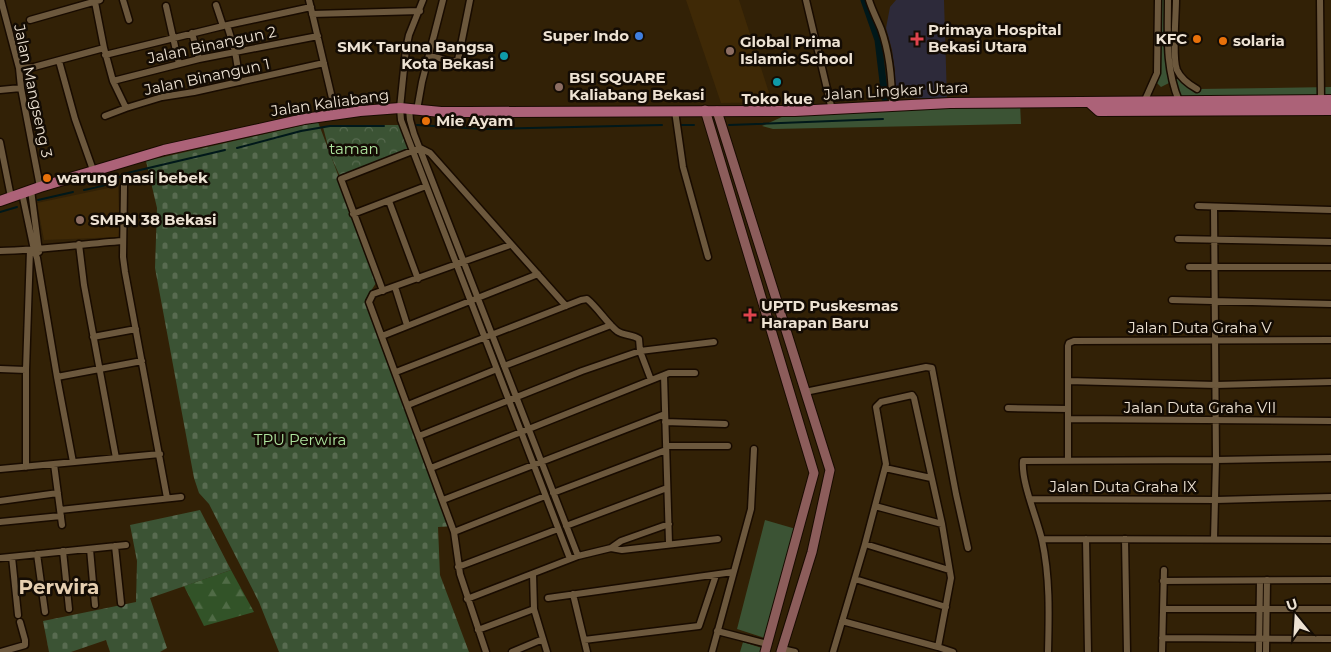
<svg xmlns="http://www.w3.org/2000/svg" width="1331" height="652" font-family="Montserrat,sans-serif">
<defs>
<pattern id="forest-firs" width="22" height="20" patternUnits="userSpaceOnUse" patternTransform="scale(1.25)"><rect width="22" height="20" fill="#325328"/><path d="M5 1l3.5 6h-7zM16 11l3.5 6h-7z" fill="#506b46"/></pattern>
<pattern id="cemetery-stones" width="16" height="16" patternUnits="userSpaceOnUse" patternTransform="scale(1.25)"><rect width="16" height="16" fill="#3b5334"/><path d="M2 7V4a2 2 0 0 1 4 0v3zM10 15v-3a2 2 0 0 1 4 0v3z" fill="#586b50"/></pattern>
<pattern id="park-crowns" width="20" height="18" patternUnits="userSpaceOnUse" patternTransform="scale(1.25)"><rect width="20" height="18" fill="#3b5334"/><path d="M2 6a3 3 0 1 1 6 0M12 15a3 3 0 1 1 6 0" fill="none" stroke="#586b50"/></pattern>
</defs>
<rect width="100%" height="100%" fill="#322106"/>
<path fill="#3f2906" d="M686,0h53l33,102 -51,1z
M118,186l2,51 -76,3 -7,-37z"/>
<path fill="#2d2a3a" d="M896,0h48l3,99 -54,-2 2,-26 -3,-21 -6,-22 4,-21z"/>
<path fill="#3b5334" d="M1158,0h18l1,70 20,19 134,-2v23l-153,-9 -7,-19 -10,5 -7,-7z
M1020,103l1,21 -248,5 -11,-3 33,-15z
M765,520l31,9 -31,109 -28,-9z
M743,642l19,6 -1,4h-21z"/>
<path fill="url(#forest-firs)" d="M231,570l23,42 -50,14 -20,-40z"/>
<path fill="url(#cemetery-stones)" d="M318,122l60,158 -13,20 90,226 -17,1 2,48 29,77h-190l-20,-50 -50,-98 -10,-11 -5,-15 -39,-210 2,-60 -11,-47z
M200,510l31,60 -81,28 17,50 -7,4h-50l-4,-12 -35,12h-22l-6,-31 93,-19 1,-41 -7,-36z"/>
<path fill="url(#park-crowns)" d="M346,125h56l11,26 -72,28 -11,-25 -7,-27z"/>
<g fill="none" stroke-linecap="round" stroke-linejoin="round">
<path stroke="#00181a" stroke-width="2" d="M417,125l66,4 179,-4
M679,125h15
M729,125l154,-6
M237,148l64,-17 29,-5h54
M84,190c15,-3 28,-5 39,-16l102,-24
M38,200l35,-8
M0,212l17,-5"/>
<path stroke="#00181a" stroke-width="7" d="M864,0l14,40 7,58"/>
<g stroke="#180b00" stroke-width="9">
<path id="street" d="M1,0l18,68 2,20 19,99
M123,0l6,20
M309,0l23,98v7l-11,11
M423,0l-14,35 -3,14 -6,59 1,12 169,439
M806,0l26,110
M869,0c3,10 8,19 12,29 9,25 11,50 11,76
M1168,0c0,35 -3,67 11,101h-2
M1176,0c0,15 -4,58 1,70 4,9 11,14 20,19
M1320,0l1,100
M216,5l7,21
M166,6l13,58
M312,14l108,-3
M30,20l70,-20
M227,25l8,26 5,31
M192,33l7,26
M104,48l9,33 13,27 36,-11 32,-5 130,-29
M105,55l118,-29 88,-19
M429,55l23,7 6,-2 12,-60
M59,61l16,58 18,51
M19,68l15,-1 70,-19 -9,-46
M113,81l86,-22 119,-23
M0,90l21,-2
M1148,103l-3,-3 12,-27 1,-73
M409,109l1,11 4,14 164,422
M417,110l5,-28 21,-82
M675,111l8,56 25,90
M105,116l21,-8
M0,142l11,55
M124,186l-1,71 2,15 42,226
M31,190l8,62
M22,193l12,57 3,8 20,119 16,85
M389,201l29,78
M1198,206l133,4
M1214,207l2,253 -2,79
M353,214l73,-28
M1178,239l153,3
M79,244l5,41 32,173
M0,251c41,-1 82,-7 123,-10
M1189,267h142
M395,287l12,38
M383,291l-42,-112 79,-31 10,5 136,153
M1172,300l159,4
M382,336l156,-62
M93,337l43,-8
M504,366l107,-41
M0,369l26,1
M396,372l185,-72 6,-1c11,9 19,23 30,32 7,5 15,3 22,8l1,12 11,29
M664,375l5,-2h26
M57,377l85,-16
M1068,381l148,4 115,-3
M805,392l121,-25 6,1 24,126 12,54
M408,405l89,-36
M1008,408l60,1
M1069,419l262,2
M665,422l60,2
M419,436l163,-65 58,-20 74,-9
M666,446h62
M1068,460v-114l1,-3 5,-2 257,-1
M54,464l8,61
M26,467v-97l4,-120
M431,468l233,-93 5,168
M885,468l46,10
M0,469l160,-15
M553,493l113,-43
M1030,499l186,1 115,-3
M443,500l222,-86
M0,501l58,-8
M875,506l67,18
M60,510l121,-13
M0,522l61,-6
M566,526l101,-38
M454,532l91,-36
M1042,539l289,1
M1086,539l2,113
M1125,539l2,113
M865,544l84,26
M115,546l6,57
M611,548l11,2 96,-11
M90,549l5,56
M63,551l6,58
M37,554l8,58
M12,557l6,58
M0,558l126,-13
M458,567l100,-38
M533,574l1,35 13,43
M855,579l91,28
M1163,581l168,-1
M573,594l14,58
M548,598l185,-26
M467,599l111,-43 33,-8 10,-7 48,-17
M1163,609h168
M842,621l96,26 15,5
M478,630l56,-21
M717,631l50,13
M1162,638l169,1
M584,640l115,-14 17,-51
M782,649l13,3
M1,652l24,-7v-5l-5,-18
M486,652l-26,-78 -6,-42 -85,-230 4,-8 137,-49
M512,652l31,-13
M712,652l39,-143 3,-60
M833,652l32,-108 20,-76 1,-4 -10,-57 5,-5 31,-7 2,3 28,126 9,54 -13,69
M1048,652c1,-38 2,-75 -6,-112 -5,-22 -21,-58 -19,-79l193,-1 115,-2
M1162,652l2,-82
M1259,652l1,-71
M1266,652l1,-72"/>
</g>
<g stroke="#180b00" stroke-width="11">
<path id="secondary" d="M705,110l109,363 -49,179
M717,111l113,359 -18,82 -31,100"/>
</g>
<g stroke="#180b00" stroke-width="12">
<path id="primary" d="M1089,102l10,9 232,-1
M0,201l40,-14 124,-37 140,-31 56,-8 40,-3 41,4h27l327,-1 155,-8 381,-3"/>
</g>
<use href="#street" stroke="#6c583d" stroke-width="6"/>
<use href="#secondary" stroke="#8c5d5b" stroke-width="9"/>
<use href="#primary" stroke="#ac6278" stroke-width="10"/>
</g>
<circle fill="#3f7fe0" stroke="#140c04" stroke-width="2" cx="639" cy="36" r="5"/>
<g fill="#e0444e" stroke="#140c04" stroke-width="2">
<path d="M914.5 31.5h5v5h5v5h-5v5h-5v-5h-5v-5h5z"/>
<path d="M747.5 307.5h5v5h5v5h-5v5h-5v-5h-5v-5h5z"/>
</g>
<g fill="#e8710a" stroke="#140c04" stroke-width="2">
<circle cx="1197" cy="39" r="5"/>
<circle cx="1223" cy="41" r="5"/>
<circle cx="426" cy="121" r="5"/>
<circle cx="47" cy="178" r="5"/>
</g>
<g fill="#8d6e63" stroke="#140c04" stroke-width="2">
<circle cx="730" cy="51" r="5"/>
<circle cx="559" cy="87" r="5"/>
<circle cx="80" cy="220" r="5"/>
</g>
<g fill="#0f9aa8" stroke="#140c04" stroke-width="2">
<circle cx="504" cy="56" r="5"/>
<circle cx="777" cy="82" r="5"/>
</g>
<g text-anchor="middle" stroke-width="5" stroke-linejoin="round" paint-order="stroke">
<g font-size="15" font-weight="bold" fill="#ede2d3" stroke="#140c04" text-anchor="start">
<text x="928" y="35">Primaya Hospital<tspan x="928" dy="17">Bekasi Utara</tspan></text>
<text x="629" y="41" text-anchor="end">Super Indo</text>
<text x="1187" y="44" text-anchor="end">KFC</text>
<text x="1233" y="46">solaria</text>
<text x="740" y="47">Global Prima<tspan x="740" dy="17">Islamic School</tspan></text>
<text x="494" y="52" text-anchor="end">SMK Taruna Bangsa<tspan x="494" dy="17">Kota Bekasi</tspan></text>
<text x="569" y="83">BSI SQUARE<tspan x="569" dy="17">Kaliabang Bekasi</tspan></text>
<text x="777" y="104" text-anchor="middle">Toko kue</text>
<text x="436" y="126">Mie Ayam</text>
<text x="57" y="183">warung nasi bebek</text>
<text x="90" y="225">SMPN 38 Bekasi</text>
<text x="761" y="311">UPTD Puskesmas<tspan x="761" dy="17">Harapan Baru</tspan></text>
</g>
<g font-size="15" fill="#ede2d3" stroke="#140c04">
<text transform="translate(212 45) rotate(-12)" y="5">Jalan Binangun 2</text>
<text transform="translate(207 77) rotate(-12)" y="5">Jalan Binangun 1</text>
<text transform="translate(33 91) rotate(78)" y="5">Jalan Mangseng 3</text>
<text transform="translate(896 91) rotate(-3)" y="5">Jalan Lingkar Utara</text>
<text transform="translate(330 103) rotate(-8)" y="5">Jalan Kaliabang</text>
<text x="1200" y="333">Jalan Duta Graha V</text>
<text x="1200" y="413">Jalan Duta Graha VII</text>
<text x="1123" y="492">Jalan Duta Graha IX</text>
</g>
<g font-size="15" fill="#afe69f" stroke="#140c04">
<text x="354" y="154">taman</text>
<text x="300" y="445">TPU Perwira</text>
</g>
<g font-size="20" font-weight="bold" fill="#e6cfb1" stroke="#140c04">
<text x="59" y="594">Perwira</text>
</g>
</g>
<g transform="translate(1296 617) rotate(342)" stroke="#140c04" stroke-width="4" paint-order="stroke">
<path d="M0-4L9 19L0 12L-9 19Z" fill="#ede2d3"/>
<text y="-8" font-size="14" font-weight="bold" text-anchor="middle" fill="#ede2d3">U</text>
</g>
</svg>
